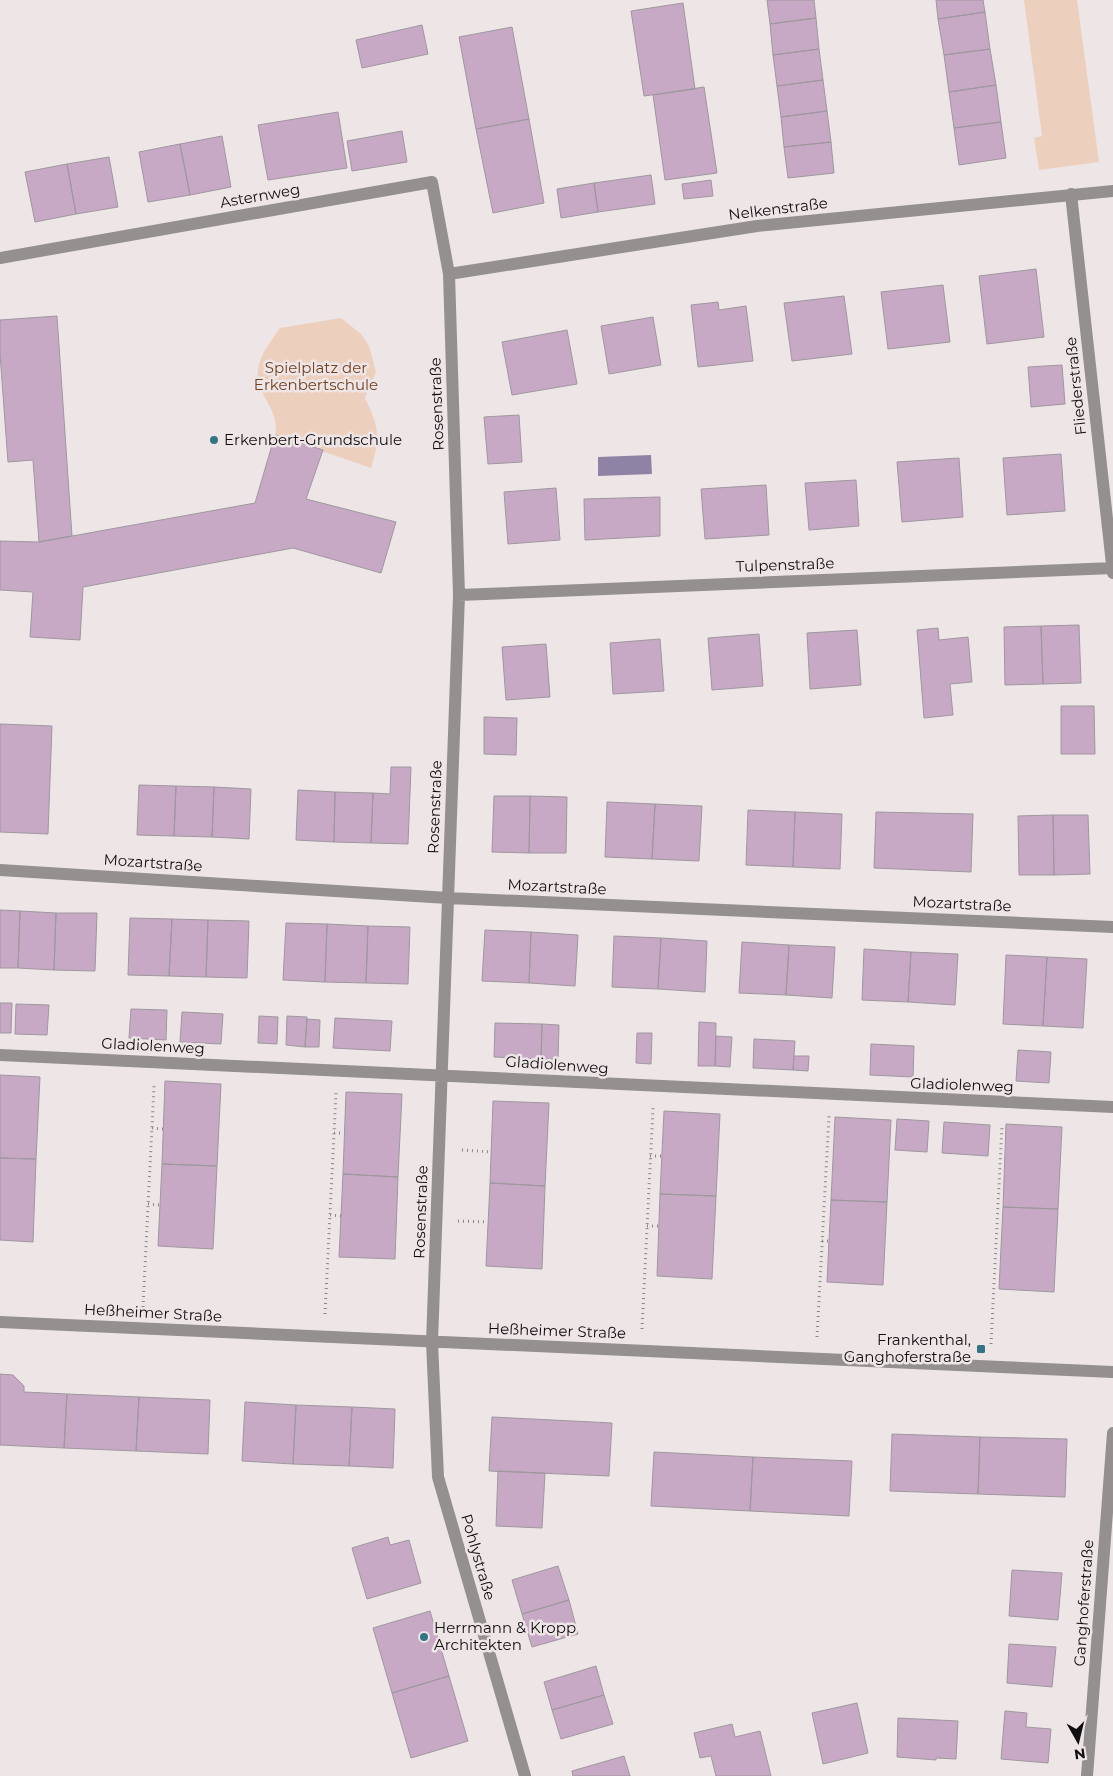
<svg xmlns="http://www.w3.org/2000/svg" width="1113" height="1776" font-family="Montserrat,sans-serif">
<rect width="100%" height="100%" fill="#eee5e7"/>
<path fill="#edcfbd" d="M1024,0h53l22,162 -60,8 -5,-32 8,-2z
M341,318l20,16 8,12 7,26 -11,26c14,29 16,39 6,70l-96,-33c6,-25 -21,-42 -17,-66 2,-15 14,-29 22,-41z"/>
<path fill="#8f83a5" d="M651,455l1,19 -54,2v-19z"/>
<path fill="#c7a9c5" stroke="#9e989e" d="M767,0h47l2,18 -46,6z
M936,0h47l2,12 -47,7z
M683,3l12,86 -51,7 -13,-85z
M985,12l5,37 -46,6 -6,-36z
M816,18l3,31 -46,6 -3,-31z
M422,25l6,29 -66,14 -6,-28z
M512,27l17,92 -53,10 -17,-92z
M819,49l4,31 -46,6 -4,-31z
M990,49l6,36 -47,7 -5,-37z
M823,80l4,31 -46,6 -4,-31z
M996,85l5,37 -47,6 -5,-36z
M704,87l13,86 -52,7 -12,-85z
M827,111l4,31 -47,5 -3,-30z
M338,112l9,56 -79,12 -10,-55z
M529,119l15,84 -51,10 -17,-84z
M1001,122l5,36 -47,7 -5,-37z
M402,131l5,31 -55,9 -5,-30z
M222,136l9,51 -41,8 -10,-51z
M831,142l3,31 -46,5 -4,-31z
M180,144l10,51 -42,7 -9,-50z
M109,157l9,50 -42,7 -9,-50z
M67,164l9,50 -41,8 -10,-50z
M651,175l4,29 -57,8 -4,-29z
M711,180l2,16 -29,3 -2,-15z
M594,183l4,29 -37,6 -4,-29z
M1036,269l8,68 -57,7 -8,-68z
M943,285l7,57 -62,7 -7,-57z
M844,296l8,58 -60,7 -8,-58z
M718,302l1,8 27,-4 7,55 -55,6 -7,-62z
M57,316l15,220 -33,6 -6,-82 -25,2 -8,-108v-34z
M653,317l8,48 -52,9 -8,-48z
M567,330l10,54 -65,11 -10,-53z
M1062,365l3,39 -34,3 -3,-40z
M519,415l3,47 -34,2 -4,-47z
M275,435l48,15 -17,49 90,23 -15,51 -88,-25 -210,39 -3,53 -50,-3 3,-45 -33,-2v-49l39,1 216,-39z
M1061,454l4,57 -58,4 -4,-57z
M959,458l4,59 -61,5 -5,-60z
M856,480l3,46 -50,4 -4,-47z
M766,485l3,50 -64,4 -4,-50z
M556,488l4,52 -52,4 -4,-52z
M660,497v39l-75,4 -1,-41z
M1079,625l2,58 -38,1 -2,-58z
M1041,626l2,58 -38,1 -1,-58z
M938,628l1,12 29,-3 4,45 -22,2 3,31 -29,3 -7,-88z
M857,630l4,55 -51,4 -3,-56z
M759,634l4,52 -51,4 -4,-52z
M660,639l4,52 -51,3 -3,-51z
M546,644l4,53 -44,3 -4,-53z
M1061,706h33l1,48h-34z
M484,717l33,1 -1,37 -32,-1z
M0,724l52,2 -4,108 -48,-2z
M391,767h20l-3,77 -37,-1 2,-50 17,1z
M139,785l37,1 -2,50 -37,-1z
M176,786l38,1 -2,50 -38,-1z
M214,787l37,2 -2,50 -37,-2z
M298,790l37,2 -1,50 -38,-2z
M335,792l38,1 -2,50 -37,-1z
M494,796h36l-1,57 -37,-1z
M530,796l37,1 -1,56h-37z
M607,802l48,2 -3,55 -47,-2z
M655,804l47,2 -3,55 -47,-2z
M748,810l47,2 -2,55 -47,-2z
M795,812l47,2 -2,55 -47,-2z
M876,812l97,2 -2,58 -97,-4z
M1053,815l1,60h-35l-1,-59z
M1053,815h35l2,59 -36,1z
M0,910l20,1 -2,57h-18z
M20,911l36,2 -2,57 -36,-2z
M56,913h41l-2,58 -41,-1z
M130,918l42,1 -3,57 -41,-1z
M172,919l36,1 -2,57 -37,-1z
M208,920l41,1 -2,57 -41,-1z
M286,923l41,1 -2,58 -42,-2z
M327,924l41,2 -2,57 -41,-1z
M368,926l42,1 -2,57 -42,-1z
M485,930l46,2 -2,51 -47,-2z
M531,932l47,3 -3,51 -46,-3z
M614,936l47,2 -3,51 -46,-2z
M661,938l46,3 -2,51 -47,-3z
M742,942l47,3 -3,50 -47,-2z
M789,945l46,2 -3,51 -46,-3z
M864,949l47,3 -3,50 -46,-2z
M911,952l47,2 -3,51 -47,-3z
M1006,955l41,2 -4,69 -40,-2z
M1047,957l40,2 -4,69 -40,-2z
M0,1003h12l-1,30h-11z
M16,1004l33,1 -2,30 -32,-1z
M131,1009l36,1 -1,30 -37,-2z
M182,1012l41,2 -2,30 -41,-2z
M259,1016l19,1 -1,27 -19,-1z
M287,1016l20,1 -2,30 -19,-2z
M335,1018l57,3 -2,30 -57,-3z
M307,1019l13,1 -1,27h-14z
M699,1022l17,1 -1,43h-17z
M495,1023l47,1 -1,35 -47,-2z
M542,1024l17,1 -1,35 -17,-1z
M637,1033h15l-1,31 -15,-1z
M716,1036l16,1 -2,30 -15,-1z
M754,1039l41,2 -2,29 -40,-2z
M871,1044l43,2 -1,31 -43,-2z
M1018,1050l33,2 -2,31 -33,-2z
M794,1056h15l-1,15 -15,-1z
M0,1075l40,2 -4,82 -36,-1z
M165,1081l56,3 -4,82 -55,-2z
M346,1092l56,2 -4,83 -55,-3z
M493,1101l56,2 -4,83 -55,-3z
M664,1111l56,3 -4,82 -56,-2z
M835,1117l56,3 -4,82 -56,-2z
M897,1119l32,2 -2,31 -32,-2z
M944,1122l46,3 -2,31 -46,-3z
M1006,1124l56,3 -4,82 -55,-2z
M0,1158l36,1 -3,83 -33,-2z
M162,1164l55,2 -4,83 -55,-3z
M343,1174l55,3 -3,82 -56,-2z
M490,1183l55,3 -3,83 -56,-3z
M660,1194l56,2 -4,83 -55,-3z
M831,1200l56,2 -4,83 -56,-3z
M1003,1207l55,2 -4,83 -55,-3z
M0,1374l13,1 11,11v6l43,2 -3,54 -64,-3z
M67,1394l72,3 -3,54 -72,-3z
M139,1397l71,3 -2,54 -72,-3z
M245,1402l51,3 -3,59 -51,-3z
M296,1405l56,2 -3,59 -56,-2z
M352,1407l43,2 -2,59 -44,-2z
M492,1417l120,6 -3,53 -120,-5z
M892,1434l88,3 -2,57 -88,-3z
M980,1437l87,2 -2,58 -87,-3z
M654,1452l99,5 -3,54 -99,-5z
M753,1457l99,4 -3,55 -99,-5z
M498,1471l47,2 -3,55 -46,-2z
M388,1537l2,8 19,-5 12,43 -54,16 -15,-51z
M558,1566l11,34 -47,14 -10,-34z
M1012,1570l50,3 -4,47 -49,-4z
M569,1600l9,34 -46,13 -10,-33z
M430,1611l19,65 -57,17 -19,-65z
M1009,1644l47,3 -4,40 -45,-4z
M596,1666l8,29 -52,15 -8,-28z
M449,1676l19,65 -57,17 -19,-65z
M604,1695l9,29 -52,15 -9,-29z
M857,1703l11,50 -45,11 -11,-51z
M1005,1711l22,2 -1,14 25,2 -3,34 -47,-4z
M898,1718l60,3 -2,38 -20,-1v2l-39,-3z
M732,1724l3,13 25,-6 11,45h-55l-5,-20 -11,2 -6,-25z
M624,1756l6,20h-57l-1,-5z"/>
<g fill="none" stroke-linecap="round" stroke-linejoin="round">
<path stroke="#8c8687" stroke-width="3" stroke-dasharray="1 4" stroke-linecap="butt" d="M152,1128l11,1
M334,1133h10
M462,1150l29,2
M650,1156h12
M148,1204l12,1
M330,1215l11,1
M458,1221l30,1
M647,1226h12
M822,1241h7
M143,1307l11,-221
M325,1314l11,-221
M642,1329l11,-221
M817,1337l12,-221
M991,1344l11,-218"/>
<path stroke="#949090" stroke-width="12" d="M1071,194l42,379
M0,258l432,-76 17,92 10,321 -27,747 6,135 87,299
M449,274l308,-48 356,-35
M459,595l654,-27
M0,870l448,28 665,29
M0,1055l1113,52
M0,1322l1113,50
M1087,1776l26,-343"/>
</g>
<g fill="#327585" stroke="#eee5e7" stroke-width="2">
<circle cx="214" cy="440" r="5"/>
<rect x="976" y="1344" width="10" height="10" rx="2.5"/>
<circle cx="424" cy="1637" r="5"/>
</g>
<g text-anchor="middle" stroke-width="5" stroke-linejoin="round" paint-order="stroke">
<g font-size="15" fill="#110e0f" stroke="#eee5e7">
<text transform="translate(260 196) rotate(-10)" y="5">Asternweg</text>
<text transform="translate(778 209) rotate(-7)" y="5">Nelkenstraße</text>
<text transform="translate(1076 386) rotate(-96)" y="5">Fliederstraße</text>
<text transform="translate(437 404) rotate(-92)" y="5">Rosenstraße</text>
<text transform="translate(785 565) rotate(-2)" y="5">Tulpenstraße</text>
<text transform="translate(435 807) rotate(-88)" y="5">Rosenstraße</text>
<text transform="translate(153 863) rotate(4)" y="5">Mozartstraße</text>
<text transform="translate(557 887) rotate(3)" y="5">Mozartstraße</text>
<text transform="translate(962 904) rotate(3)" y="5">Mozartstraße</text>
<text transform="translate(153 1046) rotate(3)" y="5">Gladiolenweg</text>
<text transform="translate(557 1065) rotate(4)" y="5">Gladiolenweg</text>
<text transform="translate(962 1085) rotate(2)" y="5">Gladiolenweg</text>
<text transform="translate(421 1212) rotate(-88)" y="5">Rosenstraße</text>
<text transform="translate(153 1313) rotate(3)" y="5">Heßheimer Straße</text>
<text transform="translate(557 1331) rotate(2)" y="5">Heßheimer Straße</text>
<text transform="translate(478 1557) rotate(74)" y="5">Pohlystraße</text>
<text transform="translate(1084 1603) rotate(-86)" y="5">Ganghoferstraße</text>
</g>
<g font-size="15" fill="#724120" stroke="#eee5e7">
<text x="316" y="373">Spielplatz der<tspan x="316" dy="17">Erkenbertschule</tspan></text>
</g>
<g font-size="15" fill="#110e0f" stroke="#eee5e7" text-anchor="start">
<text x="224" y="445">Erkenbert-Grundschule</text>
<text x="971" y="1345" text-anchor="end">Frankenthal,<tspan x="971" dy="17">Ganghoferstraße</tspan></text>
<text x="434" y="1633">Herrmann &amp; Kropp<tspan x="434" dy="17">Architekten</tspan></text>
</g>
</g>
<g transform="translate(1078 1741) rotate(172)" stroke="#eee5e7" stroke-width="4" paint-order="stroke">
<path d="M0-4L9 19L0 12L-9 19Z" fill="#110e0f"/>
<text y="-8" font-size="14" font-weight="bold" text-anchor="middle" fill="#110e0f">N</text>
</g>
</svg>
